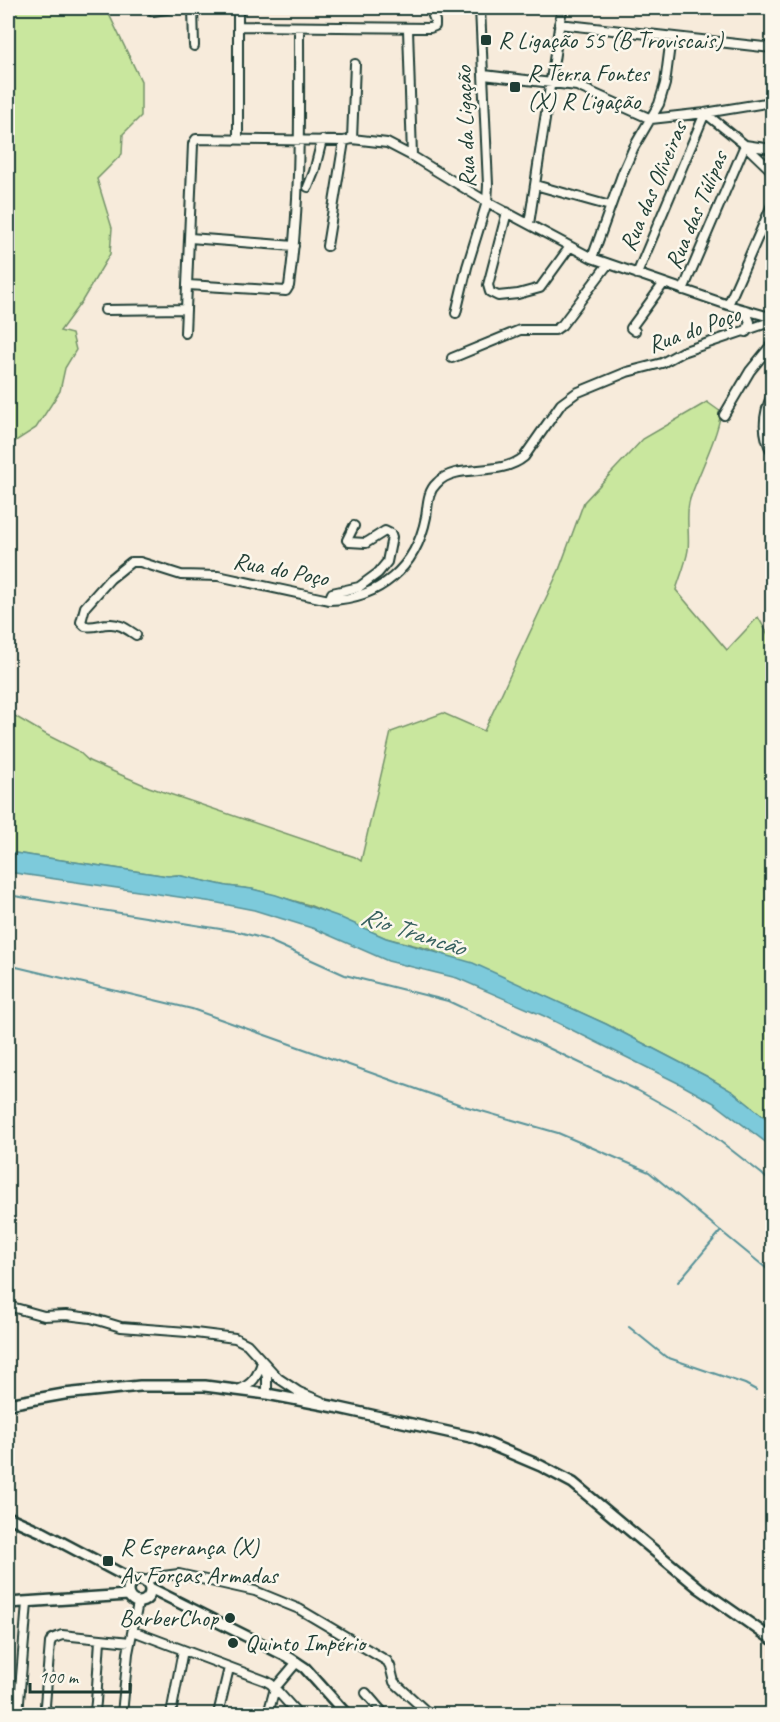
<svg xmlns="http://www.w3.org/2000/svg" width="780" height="1722" font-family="Caveat,sans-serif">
<rect width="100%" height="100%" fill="#f7ebdb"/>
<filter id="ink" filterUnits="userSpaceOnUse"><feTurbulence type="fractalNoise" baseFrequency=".0167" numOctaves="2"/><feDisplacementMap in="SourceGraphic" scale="12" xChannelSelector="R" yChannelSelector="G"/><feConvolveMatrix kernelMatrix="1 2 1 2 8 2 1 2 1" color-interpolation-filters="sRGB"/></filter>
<g filter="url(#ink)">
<path fill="#c9e79e" stroke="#749269" stroke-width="1.5" d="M8,8h98l35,73v35l-18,18 -1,20 -25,25 15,49 -2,26 -28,47 -22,30 12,3 4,16 -11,18 -5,23 -24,37 -28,18z
M707,402l14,10c-4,27 -22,60 -31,87 -5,15 0,35 -2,51 -2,13 -8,27 -12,40l51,60 31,-33 14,24v482l-39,-31 -27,-16 -100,-52 -89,-40 -88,-35 -43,-11 -77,-33 -57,-16 -25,-3 -50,-11 -9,1 -160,-24v-140l39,23 30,15 12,11 60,26 206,70 6,4 30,-129 52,-19 41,18 75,-161 25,-68 59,-63z"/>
<path fill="#7dcadb" stroke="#579298" stroke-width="1.5" d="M8,852l160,24 9,-1 50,11 25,3 24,6 61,21 49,22 87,25 133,61 100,52 27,16 39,31v24l-58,-44 -34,-19 -136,-68 -87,-38 -69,-17 -73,-32 -61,-19 -41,-8 -205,-30z"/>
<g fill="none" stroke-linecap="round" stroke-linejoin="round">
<path stroke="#579298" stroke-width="2" d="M8,895l231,37 26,7 80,36 103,26 92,43 97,46 61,34 64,50 10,10
M8,965l184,44 272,97 94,27 91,39 123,101
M678,1282l43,-51
M629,1327l37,30 79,27 11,6"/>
<g stroke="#1f3d34" stroke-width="12">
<path id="minor" d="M150,8l3,3 20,-3
M193,8l1,38
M559,24l213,24
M238,26l192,2 5,-2v-5l-5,-13
M408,29l4,127
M484,75l93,11 74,33 54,-6 67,-11
M238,138v-130
M352,139l3,-75
M745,145l27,4
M535,185l75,21
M308,187l6,-15 8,-32
M507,212l-19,73 2,7 8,4 20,-2 22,-6 29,-40
M529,224l33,-216
M190,238l104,8
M327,246l17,-105
M592,258l31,-86 11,-25 25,-43 6,-20 6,-47
M637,274l68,-161 40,32 27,26
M188,285l98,6 3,-5c12,-85 10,-173 10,-259
M683,290l62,-145
M728,305l44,-100
M105,310l81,-1
M745,310l5,12 -4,10
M456,313l11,-46 20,-65 1,-17 -8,-177
M635,331l-4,-3 33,-45
M185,333l8,-189 3,-5 148,2 8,-2 35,4 25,13 75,46 105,56 136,47 42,12
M452,358l68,-28h35l7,-5 46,-61
M772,395c-9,19 -10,39 0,57
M724,415l26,-44 22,-27
M329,600l3,-7 27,-6 19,-14 9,-11 5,-25 -1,-3 -6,-3 -19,12 -17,-1 -2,-2 7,-14
M136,635c-8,-5 -16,-12 -27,-11 -9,0 -15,4 -24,2l-4,-4 4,-15 25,-28 21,-17h9l41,13 37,1 111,24c50,-1 87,-32 97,-83 2,-12 1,-25 11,-34 19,-21 62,-5 87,-26l37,-53 15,-11 51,-21 35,-9 20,-11 88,-30
M8,1306l36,10 22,-1 25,3 30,9 66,5 48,6 12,6 31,34 21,14 24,10
M263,1364l4,13v17
M238,1390c14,-5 20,-14 24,-28
M145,1581l10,-4 24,-3 76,17 44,18 88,52 3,5 4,16 35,32
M133,1631l133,50 5,3 27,30
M366,1693l18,21
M18,1714l9,-111
M53,1714l-7,-4 -1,-5 5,-62 2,-4 10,-4 68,7
M90,1714l5,-4 1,-8 4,-62
M122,1714l6,-61 10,-50
M171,1714l12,-64
M218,1714l11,-46
M268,1714l7,-26 22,-26"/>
</g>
<g stroke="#1f3d34" stroke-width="14">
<path id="tertiary" d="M8,1404l56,-10 76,-8h65l62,8 68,13 140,31 66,28 32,17 126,105 73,51
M8,1517l34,15 85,45 5,6
M128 1591a11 11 0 1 1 22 0a11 11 0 1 1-22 0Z
M150,1588l140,70 15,10 41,46
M8,1603l120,-8"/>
</g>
<use href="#minor" stroke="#fbf7ec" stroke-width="8"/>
<use href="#tertiary" stroke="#fbf7ec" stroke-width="9"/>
</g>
</g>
<g fill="#1f3d34" stroke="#fbf7ec" stroke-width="2">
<rect x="480" y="34" width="12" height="12" rx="3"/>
<rect x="509" y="81" width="12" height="12" rx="3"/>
<rect x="102" y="1555" width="12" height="12" rx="3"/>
<circle cx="230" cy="1618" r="6"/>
<circle cx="233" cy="1643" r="6"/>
</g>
<g text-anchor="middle" stroke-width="5" stroke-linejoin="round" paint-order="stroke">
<g font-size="24" fill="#1f3d34" stroke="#fbf7ec" text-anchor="start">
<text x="498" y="48">R Ligação 55 (B Troviscais)</text>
<text x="527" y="81">R Terra Fontes<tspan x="527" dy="28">(X) R Ligação</tspan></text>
<text x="120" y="1555">R Esperança (X)<tspan x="120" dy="28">Av Forças Armadas</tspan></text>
<text x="218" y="1626" text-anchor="end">BarberChop</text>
<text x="245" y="1651">Quinto Império</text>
</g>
<g font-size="24" fill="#1f3d34" stroke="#fbf7ec">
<text transform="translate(465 127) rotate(-92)" y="8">Rua da Ligação</text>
<text transform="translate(653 186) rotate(-67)" y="8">Rua das Oliveiras</text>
<text transform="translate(696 210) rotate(-67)" y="8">Rua das Túlipas</text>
<text transform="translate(694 329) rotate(-20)" y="8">Rua do Poço</text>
<text transform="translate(281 569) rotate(11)" y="8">Rua do Poço</text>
</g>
<g font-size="26" font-style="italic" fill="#36605e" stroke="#fbf7ec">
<text transform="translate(413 931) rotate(18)" y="9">Rio Trancão</text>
</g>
</g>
<rect width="780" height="1722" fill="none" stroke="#fbf7ec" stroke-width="30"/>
<rect x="15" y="15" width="750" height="1692" fill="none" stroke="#1f3d34" stroke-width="2" filter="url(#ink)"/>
<path d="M30 1683v9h100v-9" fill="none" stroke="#1f3d34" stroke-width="3"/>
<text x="39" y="1683" font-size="18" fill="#1f3d34" stroke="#fbf7ec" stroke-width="4.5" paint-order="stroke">100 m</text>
</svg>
